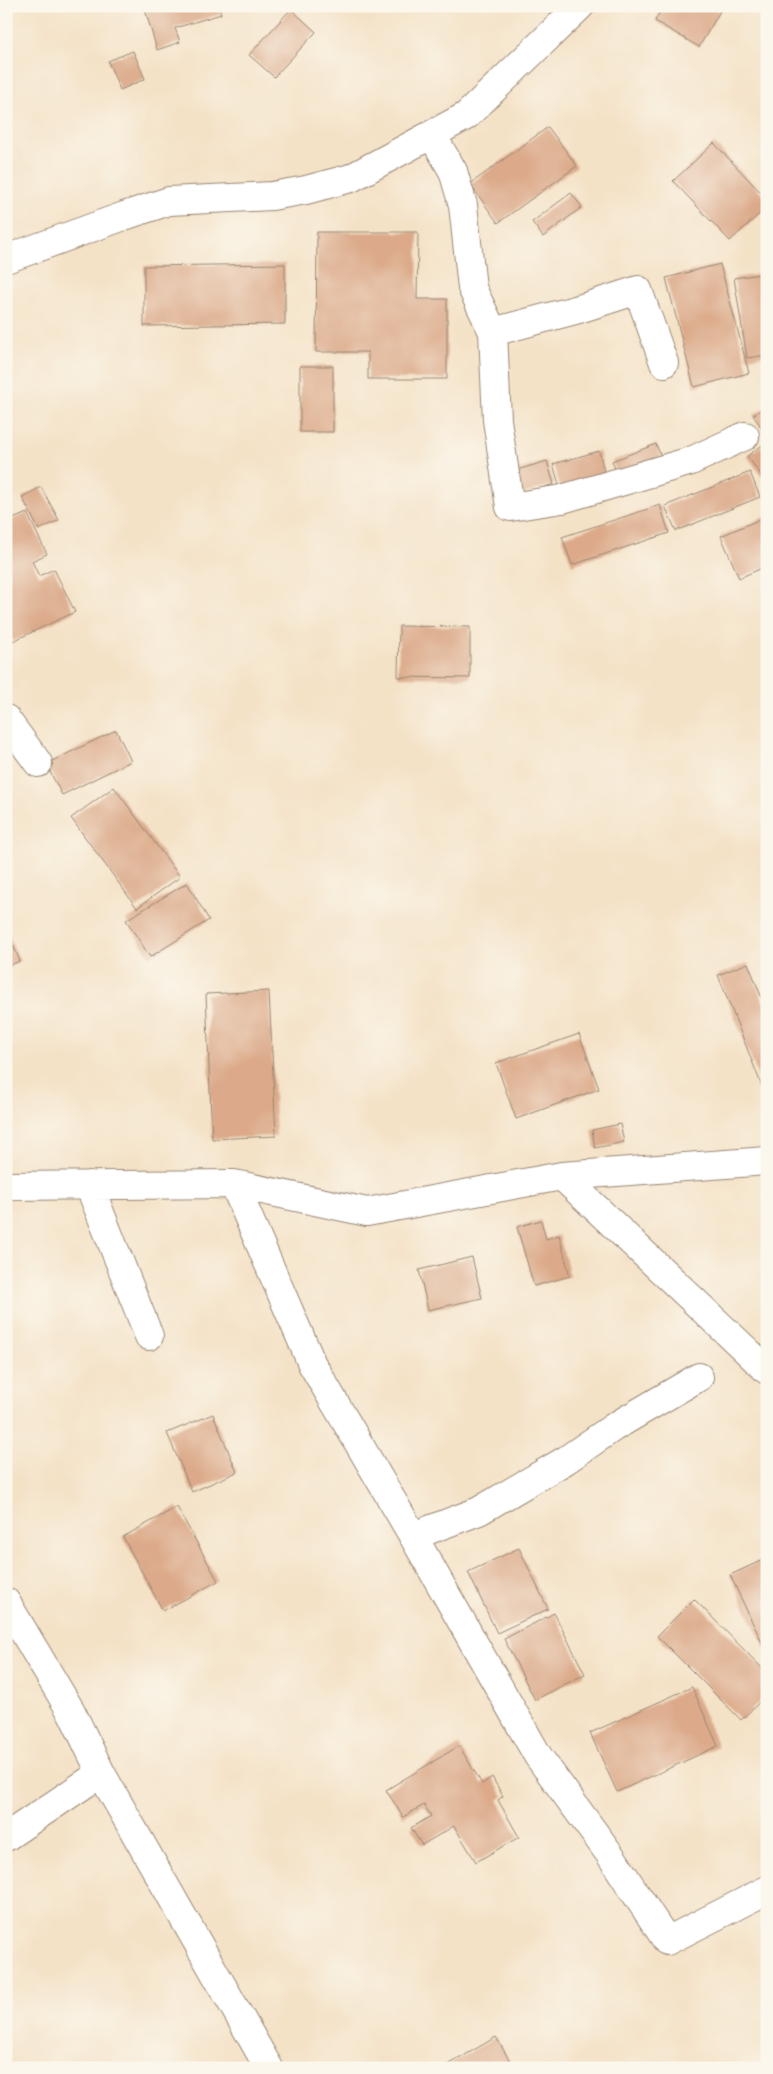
<svg xmlns="http://www.w3.org/2000/svg" width="773" height="2074" font-family="Itim,sans-serif">
<rect width="100%" height="100%" fill="#fbf7ec"/>
<filter id="ink" filterUnits="userSpaceOnUse"><feTurbulence type="fractalNoise" baseFrequency=".02" numOctaves="2"/><feDisplacementMap in="SourceGraphic" scale="10" xChannelSelector="R" yChannelSelector="G"/><feConvolveMatrix kernelMatrix="1 2 1 2 8 2 1 2 1" color-interpolation-filters="sRGB"/></filter>
<filter id="wash" filterUnits="userSpaceOnUse"><feTurbulence type="fractalNoise" baseFrequency=".0096" numOctaves="4" result="noise"/><feDisplacementMap in="SourceGraphic" scale="20" xChannelSelector="R" yChannelSelector="G"/><feGaussianBlur stdDeviation="1.12" result="paint"/><feColorMatrix in="noise" values="0 0 0 0 0 0 0 0 0 0 0 0 0 0 0 0 0 1.4 0 .05"/><feComposite in="paint" operator="in"/></filter>
<g filter="url(#wash)">
<rect width="100%" height="100%" fill="#f4e2c7"/>
<g id="blocks">
<path fill="#dcaa8a" d="M144,6h75l2,8 -46,14 5,14 -23,8z
M663,6h60l-24,41 -44,-26z
M291,9l25,23 -42,45 -25,-22z
M133,51l12,28 -25,11 -12,-29z
M548,127l29,39 -79,57 -28,-39z
M714,143l53,56v8l-37,34 -57,-60z
M571,193l11,14 -39,30 -11,-15z
M317,232h101l-1,67h30v80h-79v-27h-52z
M285,264v60l-141,2v-60z
M720,264l29,109 -55,14 -28,-109z
M767,273v82l-20,3 -13,-80z
M300,366h33v66h-33z
M767,406v30l-14,-21z
M767,442v41l-20,-27z
M656,444l7,18 -44,17 -7,-18z
M599,451l6,24 -45,13 -7,-24z
M547,461l7,23 -33,11 -7,-24z
M750,472l10,25 -84,34 -11,-25z
M41,487l18,33 -20,10 -17,-33z
M6,503l7,16 14,-6 20,41 -15,7 7,15 15,-7 21,43 -62,29 -7,-14z
M660,505l9,28 -97,32 -10,-28z
M767,516v50l-28,12 -18,-42z
M399,626l71,1v51l-72,-1z
M116,730l15,31 -69,34 -16,-31z
M114,787l66,90 -43,31 -66,-90z
M187,883l22,37 -59,37 -24,-37z
M6,929l14,32 -14,6z
M748,963l19,48v88l-49,-124z
M269,991l7,145 -64,3 -6,-145z
M579,1034l20,55 -83,30 -20,-56z
M620,1124l4,18 -29,6 -3,-18z
M541,1220l5,19 13,-4 11,41 -36,10 -17,-59z
M472,1257l10,41 -54,12 -9,-40z
M213,1414l24,58 -45,20 -25,-59z
M177,1507l41,74 -55,30 -40,-74z
M519,1548l29,61 -51,24 -29,-61z
M767,1558v95l-37,-78z
M694,1599l73,74v22l-26,25 -84,-84z
M554,1613l31,61 -50,26 -31,-61z
M692,1687l26,59 -101,46 -27,-59z
M459,1746l23,38 10,-7 11,19 -5,4 21,37 -43,25 -22,-36 -32,19 -11,-17 20,-12 -7,-11 -21,12 -17,-27z
M496,2037l18,31h-71z"/>
</g>
</g>
<g filter="url(#ink)">
<use href="#blocks" fill-opacity="0" stroke="#988672" stroke-width="1"/>
<g fill="none" stroke-linecap="round" stroke-linejoin="round">
<g stroke="#988672" stroke-width="30">
<path id="street" d="M432,135l21,36 10,34 9,83 21,44 86,-23 59,-19 26,73
M6,259l118,-43 45,-15 103,-5 34,-6 45,-12 115,-62 114,-110
M493,332l4,88 13,87 52,-8 129,-38 54,-25
M6,719l32,44
M562,1176l205,194
M234,1184l78,180 101,172 125,220 71,97 58,88 100,-51
M89,1185l60,151
M6,1186l228,-2 133,28 195,-36 205,-15
M413,1536l66,-25 87,-51 48,-33 85,-50
M6,1602l66,111 29,60 168,295
M6,1837l95,-64"/>
</g>
<use href="#street" stroke="#fff" stroke-width="28"/>
</g>
</g>
<rect width="773" height="2074" fill="none" stroke="#fbf7ec" stroke-width="25"/>
</svg>
